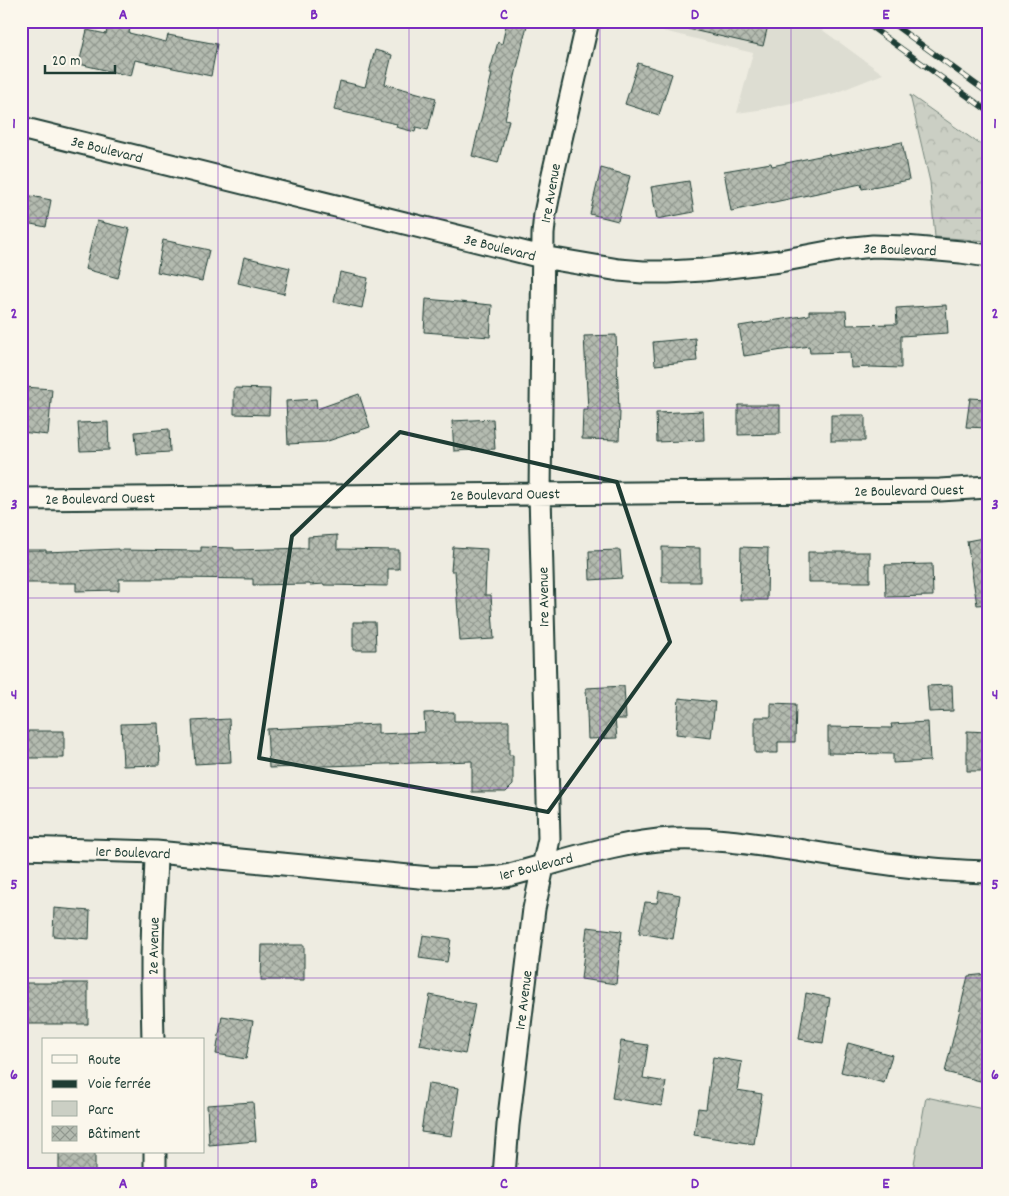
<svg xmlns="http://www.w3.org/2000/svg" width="1009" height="1196" font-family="Dekko,sans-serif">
<defs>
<pattern id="forest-crowns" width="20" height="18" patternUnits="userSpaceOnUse" patternTransform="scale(1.25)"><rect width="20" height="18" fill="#cbcfc4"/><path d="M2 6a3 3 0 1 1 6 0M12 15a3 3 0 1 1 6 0" fill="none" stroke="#aeb3a9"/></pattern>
<pattern id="building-cross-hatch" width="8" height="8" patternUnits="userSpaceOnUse" patternTransform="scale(1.25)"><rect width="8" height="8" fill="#b4bbb0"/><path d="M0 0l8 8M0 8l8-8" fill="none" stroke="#929990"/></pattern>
</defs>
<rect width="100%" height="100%" fill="#eeece1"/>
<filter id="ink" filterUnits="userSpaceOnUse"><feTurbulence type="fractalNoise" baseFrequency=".02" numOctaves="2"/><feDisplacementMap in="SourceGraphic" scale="10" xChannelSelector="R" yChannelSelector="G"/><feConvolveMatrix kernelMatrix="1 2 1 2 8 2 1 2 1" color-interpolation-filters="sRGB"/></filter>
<g filter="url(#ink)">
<path fill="#ddddd2" d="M600,21h210l73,53 -48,19 -70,16 -28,4 16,-60 -130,-32 -26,10z"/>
<path fill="url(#forest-crowns)" stroke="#75867c" d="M910,95l78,55v91l-53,-4 -5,-55z"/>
<path fill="#cbcfc4" stroke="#75867c" d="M926,1097l62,13v65h-76z"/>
<path fill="url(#building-cross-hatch)" stroke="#1f3d34" d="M109,21h10l12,3 -2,9 37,9 2,-7 49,9 -6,32 -76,-16 -4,16 -52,-12 8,-34 19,4z
M507,21h21l-23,98 4,1 -11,43 -26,-7 20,-82h-3l9,-32 4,2z
M689,21h80l-6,25 -75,-17z
M375,50l17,5 -7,29 51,14 -8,32 -12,-3 -1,5 -19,-5 1,-3 -63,-14 6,-29 25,6z
M638,63l34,11 -13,41 -34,-11z
M902,142l7,38 -47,9 -1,-5 -130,27 -7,-40 47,-8 1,3 57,-12 1,2z
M601,168l29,8 -12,45 -28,-7z
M689,181l5,31 -37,7 -6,-32z
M21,194l30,6 -5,27 -25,-5z
M97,221l33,8 -12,49 -33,-9z
M163,240l46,10 -7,31 -45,-9z
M244,257l46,11 -6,26 -46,-11z
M340,272l28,6 -6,30 -28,-6z
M426,299l66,6 -2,32 -66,-5z
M946,305l2,28 -47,3v32l-30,-1 -20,1 -1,-16 -40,1 -1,-7 -65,10 -5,-30 70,-11v-4h37l1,14 50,-1 -1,-16z
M616,335l3,76h1l-1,29 -37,-1 1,-29h5l-4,-74z
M695,338l2,23 -42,4 -2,-23z
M24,387l28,2 -4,46 -27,-3z
M234,388l36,1 -1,26 -35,-1z
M359,394l11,33 -45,15 -37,2 -2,-43 30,-2 1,10z
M970,398l18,1v29l-22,-1z
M738,405h42v29l-42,1z
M703,411l1,29 -47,2 -1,-29z
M831,415h34v26h-34z
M493,419l2,30 -41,2 -2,-30z
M108,422l1,28 -29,1 -2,-28z
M169,429l1,23 -33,2 -2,-22z
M337,535v14l62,1v19h-11v17l-64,-1v-1l-14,1v-1l-57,1v-6l-74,-1v1h-60v11l-43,1v-8h-55v-33h25v2l72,-3v1l83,1v-4l33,1v2l74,-2v-11z
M988,537v67l-11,1 -10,-64z
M453,547l34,2 -2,46h6l3,44 -34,2 -5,-70h-4z
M662,547l38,1v34h-38z
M741,547l27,1 -1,52h-27z
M620,550l2,28 -32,2 -1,-29z
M808,552h62v30h-62z
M932,564l1,32 -47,1 -1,-32z
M353,622h22l1,28h-23z
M952,685l1,26 -24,1 -2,-26z
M624,686l2,33h-11l2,19 -29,1 -2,-51z
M679,698l36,4 -4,36 -35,-4z
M771,703l25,1 -1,38h-17v11h-23v-36h16z
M454,712v9h55v34h4v30l-7,7h-34v-31l-203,7 -2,-39 111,-5v10l47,-2 -1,-19z
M229,719l2,43 -36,2 -3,-43z
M928,722l2,39 -37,2v-9l-65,-1v-26l64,1 -1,-4z
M158,723l2,42 -37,1 -2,-42z
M28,731h36v27h-36z
M967,731l21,1v39h-21z
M659,891l21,4 -7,44 -34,-6 6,-31 12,1z
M54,908l36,3 -1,28 -36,-3z
M587,927l35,4 -6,53 -35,-5z
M423,935l28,4 -4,23 -28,-4z
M262,945h42v35h-43z
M988,974v109l-43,-11 23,-96z
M26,983h62v41h-62z
M806,993l24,5 -7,45 -24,-4z
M430,995l45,9 -10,50 -45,-9z
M222,1016l31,5 -7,38 -30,-5z
M621,1041l27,4 -5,33 23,4 -4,24 -50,-8z
M848,1043l44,12 -8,28 -43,-11z
M713,1057l29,5 -5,28 25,4 -8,50 -60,-9 4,-27 8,1z
M428,1084l31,4 -7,48 -31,-4z
M253,1102l3,39 -47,4 -2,-40z
M59,1152h36v23h-36z"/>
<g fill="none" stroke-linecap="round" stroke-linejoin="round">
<g stroke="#1f3d34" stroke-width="25">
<path id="minor" d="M21,128l521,129 77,13 24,2h25l35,-2 77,-9 64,-12 29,-3 32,1 56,5 27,4
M21,499l919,-9 48,-3
M21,848l135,4 274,26c25,0 51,2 76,-2 16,-4 32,-9 47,-13 39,-11 79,-22 119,-24 44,-2 88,6 132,12 60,10 122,20 184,21
M153,1040c-1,-41 -2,-82 0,-123 1,-22 3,-43 3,-65
M155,1152v23
M504,1175l4,-50 9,-75 17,-141 15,-70 -9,-345 3,-260 2,-20 8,-40 35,-153"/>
</g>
<use href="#minor" stroke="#fbf7ec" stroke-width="21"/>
<g stroke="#1f3d34" stroke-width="5.5">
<path id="rail" d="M863,21l125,90
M889,21l99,72
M984,21l4,3"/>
</g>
<use href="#rail" stroke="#fbf7ec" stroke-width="4" stroke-dasharray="11" stroke-linecap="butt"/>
</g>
</g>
<path fill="none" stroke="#1f3d34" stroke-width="4" stroke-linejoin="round" d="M400,432l217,50 53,160 -122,170 -289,-54 33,-222z"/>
<path fill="none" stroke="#7b2cbf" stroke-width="1" stroke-opacity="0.55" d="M218,21v1154M409,21v1154M600,21v1154M791,21v1154M21,218h967M21,408h967M21,598h967M21,788h967M21,978h967"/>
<g text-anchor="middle" stroke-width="5" stroke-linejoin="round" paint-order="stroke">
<g font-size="15" fill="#1f3d34" stroke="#fbf7ec">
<text transform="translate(107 149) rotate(14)" y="5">3e Boulevard</text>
<text transform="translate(550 193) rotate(-80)" y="5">1re Avenue</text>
<text transform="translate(500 247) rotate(14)" y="5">3e Boulevard</text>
<text transform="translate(900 249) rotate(2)" y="5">3e Boulevard</text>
<text transform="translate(909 490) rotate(-1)" y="5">2e Boulevard Ouest</text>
<text transform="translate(505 494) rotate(-1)" y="5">2e Boulevard Ouest</text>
<text transform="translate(100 498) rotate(-1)" y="5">2e Boulevard Ouest</text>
<text transform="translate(543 597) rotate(-91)" y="5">1re Avenue</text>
<text transform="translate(133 852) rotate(2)" y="5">1er Boulevard</text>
<text transform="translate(536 866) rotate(-14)" y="5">1er Boulevard</text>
<text transform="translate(153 946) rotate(-89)" y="5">2e Avenue</text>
<text transform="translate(523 1000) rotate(-83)" y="5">1re Avenue</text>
</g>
</g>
<rect width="1009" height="1196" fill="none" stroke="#fbf7ec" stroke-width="55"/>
<rect x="42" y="1038" width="162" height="115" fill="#fbf7ec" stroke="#a3ada2"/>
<rect x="52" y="1055" width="25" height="8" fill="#fbf7ec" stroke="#a3ada2"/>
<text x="88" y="1064" font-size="15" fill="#1f3d34">Route</text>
<rect x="52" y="1080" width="25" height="8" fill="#1f3d34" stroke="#a3ada2"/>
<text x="88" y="1088" font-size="15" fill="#1f3d34">Voie ferrée</text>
<rect x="52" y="1101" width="25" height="15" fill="#cbcfc4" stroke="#a3ada2"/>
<text x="88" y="1114" font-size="15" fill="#1f3d34">Parc</text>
<rect x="52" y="1126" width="25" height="15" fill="url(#building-cross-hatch)" stroke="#a3ada2"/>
<text x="88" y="1138" font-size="15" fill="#1f3d34">Bâtiment</text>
<path d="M45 65v8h70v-8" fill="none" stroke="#1f3d34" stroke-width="2.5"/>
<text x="52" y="65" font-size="15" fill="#1f3d34" stroke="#fbf7ec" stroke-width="4" paint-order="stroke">20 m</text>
<rect x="28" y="28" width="954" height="1140" fill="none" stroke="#7b2cbf" stroke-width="2"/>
<g font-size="16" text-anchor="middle" font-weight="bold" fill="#7b2cbf">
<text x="123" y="19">A</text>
<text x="314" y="19">B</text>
<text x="504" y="19">C</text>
<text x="695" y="19">D</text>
<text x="886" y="19">E</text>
<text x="14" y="128">1</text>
<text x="995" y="128">1</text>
<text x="14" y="318">2</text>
<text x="995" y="318">2</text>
<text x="14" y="509">3</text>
<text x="995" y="509">3</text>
<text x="14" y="699">4</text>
<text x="995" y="699">4</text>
<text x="14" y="889">5</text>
<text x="995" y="889">5</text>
<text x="14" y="1079">6</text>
<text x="995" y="1079">6</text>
<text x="123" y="1188">A</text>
<text x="314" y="1188">B</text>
<text x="504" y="1188">C</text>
<text x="695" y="1188">D</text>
<text x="886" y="1188">E</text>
</g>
</svg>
